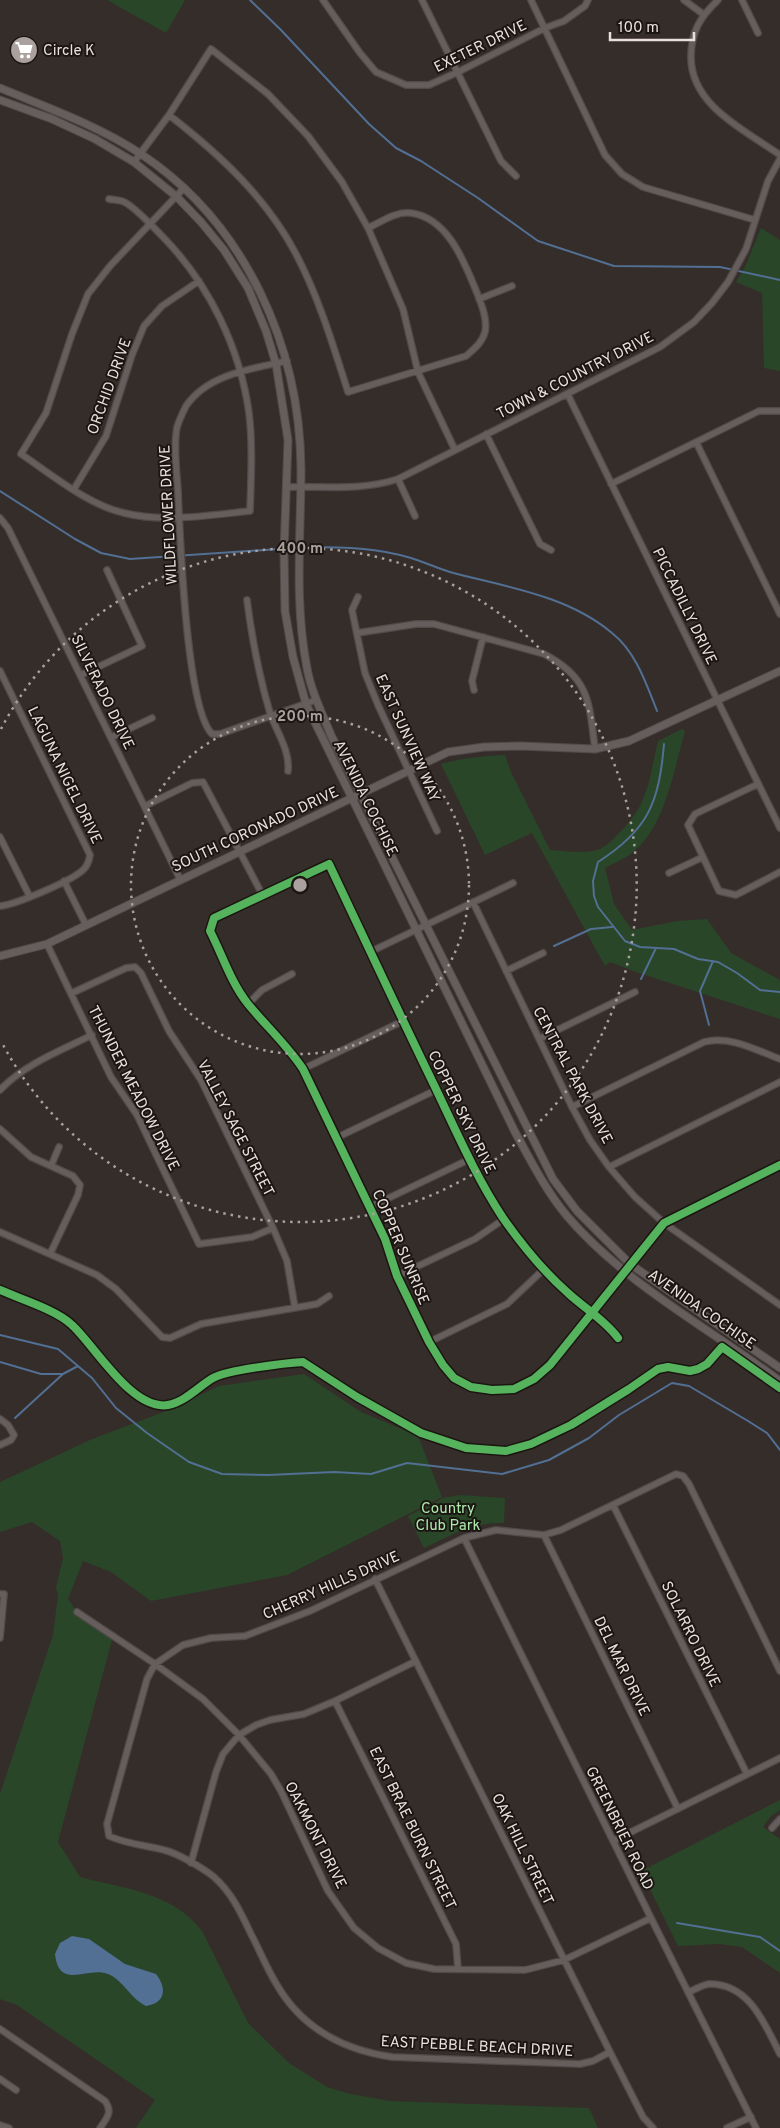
<svg xmlns="http://www.w3.org/2000/svg" width="780" height="2128" font-family="Overpass,sans-serif">
<rect width="100%" height="100%" fill="#352d2a"/>
<path fill="#2a4628" d="M107,0h78l-19,33z
M761,228l19,12v131l-16,-3 -2,-75 -26,-11 9,-15z
M682,729l3,2c-11,38 -20,97 -53,122 -8,6 -18,10 -27,15l9,36 18,26 45,-9 30,-2 24,34 49,27v39l-141,-46 -29,-11 -5,4 -73,-133 -47,22 -44,-91c21,-6 42,-8 64,-9l6,17 39,78c14,1 30,3 43,1 11,-2 18,-9 25,-17 31,-29 31,-55 40,-93z
M304,1374l57,38 57,24 24,61 -155,78 -136,26 -40,-29 -28,-11 -15,38 9,13 36,24 -55,206 22,35c45,12 92,15 122,54l46,92 41,40 38,24 23,7 40,7 199,7 9,20h-462l19,-28 -138,-95 -17,-6v-205l53,-159 5,-40 -2,-8 7,-29 -3,-17 -28,-19 -32,10v-50l90,-42 76,-29 53,-25z
M460,1495l45,3 -1,25c-32,-1 -52,12 -80,25l-16,-32 35,-18z
M780,1800v10l-9,6 -8,11 17,12v134l-38,-26 -23,-3 -41,2 -37,-75z"/>
<path fill="#526f94" d="M72,1936l17,3 36,25 31,10c11,14 10,29 -10,32 -15,-7 -23,-26 -38,-32 -20,-8 -49,17 -53,-20l5,-11z"/>
<g fill="none" stroke-linecap="round" stroke-linejoin="round">
<path stroke="#526f94" stroke-width="2" d="M250,0l31,30 88,94 27,24 25,13 57,37 60,43 76,25 106,1 60,13
M0,491l75,48 26,14 29,6 149,-10
M310,547c34,0 68,1 101,11 13,4 26,10 39,14 55,15 117,23 162,61 24,19 34,50 45,78
M664,744c-5,59 -16,86 -66,118l-5,19 1,15 4,11 27,34 15,6 34,2 24,10 20,3 19,11 23,17 20,2
M554,946l37,-17 21,-2
M641,979l15,-31
M709,1025l-9,-34 13,-30
M0,1335l58,14 34,29 24,30 31,25 42,29 33,12 46,1 66,-3 37,2 36,-11 95,11 47,-14 40,-22 30,-23 53,-32 17,3 59,35 19,12 13,17
M0,1362l41,12h22
M15,1418l48,-44 15,-8
M677,1923l83,14 20,14"/>
<g stroke="#514a48" stroke-width="8">
<path id="minor" d="M323,0l37,53 16,19 30,13h23l29,-13 87,-44 19,-7 21,-15 3,-6
M422,0l79,161 15,15
M531,0l74,155 17,19 21,13 112,33
M684,0l19,14
M718,0c-18,17 -27,32 -27,57 0,49 54,73 89,98
M742,0l16,33
M169,115c50,39 97,82 127,139 23,44 37,91 52,138l118,-36c8,-7 16,-13 19,-24 3,-14 -5,-31 -10,-44 -12,-29 -28,-70 -64,-75 -15,-2 -30,9 -43,15
M134,162l35,-47 42,-66 57,45 40,42 34,46 26,46 35,81 15,63 37,78
M109,199c4,1 11,1 15,3 10,4 31,27 39,35 46,47 77,111 86,176 4,32 2,66 1,98 -40,4 -86,12 -126,2 -36,-8 -73,-39 -103,-59l25,-41 26,-79 16,-40 22,-28 74,-78
M479,299l33,-13
M287,361c-36,8 -79,13 -101,45 -3,6 -7,15 -9,21 -4,21 0,44 1,65 2,43 8,216 34,242h8l96,-34
M568,395l212,433
M486,434l54,110 11,6
M696,442l84,172
M398,479l17,37
M611,484l148,-73h21
M288,487c38,-1 73,4 110,-8l262,-132 34,-25 18,-19 16,-21 18,-33 22,-68 12,-22
M74,489l32,-53 26,-81 12,-29 18,-20 37,-25
M0,518l8,10 172,351
M358,597l-6,13 13,63 13,32 59,126
M247,600c5,39 12,76 23,113 7,20 20,37 18,58
M357,633l59,-9h18l110,30c46,24 45,48 51,95
M0,671l90,184c-1,6 -2,10 -6,14 -10,11 -69,36 -84,37
M81,675l61,-29 -35,-76
M474,690l-2,-9 11,-44
M112,737l40,-19
M758,784l-63,30 -7,11 31,66 17,4 44,-23
M145,806l47,-23 11,-1 60,114
M0,837l30,60
M669,873l34,-16
M64,881l22,44
M473,902l99,205 18,33 19,27 26,30 29,26 116,82
M47,944l64,133 26,38 62,129 53,-7 21,-9
M370,952l143,-69
M506,971l37,-18
M72,993l54,-25 9,-1 6,6 28,58 32,49 72,148 14,33 8,47
M248,1004l14,-14 30,-16
M539,1039l96,-47
M303,1069l100,-48
M0,1090c25,-26 60,-39 92,-55
M572,1107l132,-65c25,-7 52,8 76,17
M0,1129l31,28 42,19 7,9 -2,10 -28,59
M336,1138l100,-48
M51,1166l8,-19
M609,1167l171,-85
M370,1207l100,-48
M0,1232l97,43 19,14 46,48 8,1 31,-14 116,-20 12,-8
M397,1276l78,-37 29,-20
M618,1338c-13,-18 -34,-30 -50,-45 -25,-22 -46,-48 -65,-75 -27,-41 -47,-87 -68,-131 -36,-74 -71,-149 -106,-223l-115,54 -4,13c12,23 21,52 38,73 18,22 39,41 55,65l82,170 12,37 32,66 14,23 11,13 17,9 21,3 22,-1 20,-10 16,-14 114,-142 116,-58
M429,1342l78,-38 37,-35
M0,1419l8,6 6,10 -3,5 -11,5
M613,1505l134,269
M544,1535l134,274
M464,1538l187,380 105,210
M375,1579l235,473 33,65 10,11
M0,1594h4l-4,44
M77,1612l78,52 48,35 36,36 32,39 10,17 47,100 26,37 24,20 28,15 28,6 91,1 39,-10 87,-42
M335,1701l121,243 2,25
M772,1828l8,-9
M613,1841l167,-83
M191,1863l25,-91 7,-18 16,-19 17,-10 14,-5 34,-6 31,-13 81,-40
M688,1992c7,-2 15,-8 22,-8 40,0 55,41 70,70
M0,2029l105,72c8,11 2,17 -5,27
M610,2052l-17,9 -13,3 -188,-7c-48,-7 -90,-29 -115,-72 -10,-16 -17,-34 -26,-51 -10,-21 -19,-41 -37,-57 -11,-9 -37,-24 -50,-27 -19,-5 -38,-6 -55,-14l-2,-12 40,-145 8,-15 28,-19 28,-7 34,-2 65,-25 154,-73 32,-8 48,5 17,-5 115,-56 7,2 6,8 91,187
M0,2079l16,11
M0,2125l9,3
M727,2128l24,-11"/>
</g>
<g stroke="#514a48" stroke-width="9">
<path id="tertiary" d="M0,88c48,20 97,37 141,66 104,69 159,192 160,315 0,66 -7,133 6,199 4,23 15,45 24,67l222,444 24,32 53,53 150,104
M0,100l52,19 43,20 39,23 43,35 24,25 23,28 24,38 18,43 10,33 12,76 -4,112 1,59 8,46 13,47 209,428c16,29 31,59 52,84 57,67 143,113 213,165
M0,956l47,-12 401,-192 36,-5 37,-1 74,3 34,-8 151,-70"/>
</g>
<use href="#minor" stroke="#655e5c" stroke-width="5.5"/>
<use href="#tertiary" stroke="#655e5c" stroke-width="7"/>
<g stroke="#1c1613" stroke-width="11">
<path id="cycleway" d="M0,1290c20,9 57,20 72,35 23,21 60,86 96,80 17,-3 31,-19 45,-27 14,-8 73,-15 90,-16l54,35 64,36 45,15 40,3 25,-7 40,-19 58,-36 29,-20 10,-2 22,4 8,-2 9,-5 15,-17 58,41
M618,1338c-13,-18 -34,-30 -50,-45 -25,-22 -46,-48 -65,-75 -27,-41 -47,-87 -68,-131 -36,-74 -71,-149 -106,-223l-115,54 -4,13c12,23 21,52 38,73 18,22 39,41 55,65l82,170 12,37 32,66 14,23 11,13 17,9 21,3 22,-1 20,-10 16,-14 114,-142 116,-58"/>
</g>
<use href="#cycleway" stroke="#56b35d" stroke-width="8"/>
</g>
<g fill="none" stroke="#aaa19e" stroke-width="2.5" stroke-dasharray="2.5 5">
<circle cx="300" cy="885" r="169"/>
<path d="M1 729A337 337 0 1 1 1 1041"/>
</g>
<defs>
<g id="supermarket-disc" transform="scale(1.4375)"><circle r="9.5" fill="#aaa19e" stroke="#1c1613"/><path d="M-6-5.5h2.5l.6 2H6L4.5 2H-2.5L-4.4-4H-6ZM-1.5 3.2a1.3 1.3 0 1 0 .1 0ZM3 3.2a1.3 1.3 0 1 0 .1 0Z" fill="#fff"/></g>
</defs>
<g fill-rule="evenodd">
<use href="#supermarket-disc" x="24" y="50"/>
</g>
<g text-anchor="middle" stroke-width="4" stroke-linejoin="round" paint-order="stroke">
<g font-size="15" fill="#e9e0dc" stroke="#1c1613">
<text transform="translate(480 46) rotate(-26)" y="5">EXETER DRIVE</text>
<text transform="translate(575 375) rotate(-27)" y="5">TOWN &amp; COUNTRY DRIVE</text>
<text transform="translate(109 386) rotate(-70)" y="5">ORCHID DRIVE</text>
<text transform="translate(168 515) rotate(-93)" y="5">WILDFLOWER DRIVE</text>
<text transform="translate(685 606) rotate(64)" y="5">PICCADILLY DRIVE</text>
<text transform="translate(103 692) rotate(64)" y="5">SILVERADO DRIVE</text>
<text transform="translate(408 738) rotate(66)" y="5">EAST SUNVIEW WAY</text>
<text transform="translate(65 775) rotate(64)" y="5">LAGUNA NIGEL DRIVE</text>
<text transform="translate(366 798) rotate(64)" y="5">AVENIDA COCHISE</text>
<text transform="translate(255 829) rotate(-25)" y="5">SOUTH CORONADO DRIVE</text>
<text transform="translate(573 1075) rotate(62)" y="5">CENTRAL PARK DRIVE</text>
<text transform="translate(134 1088) rotate(63)" y="5">THUNDER MEADOW DRIVE</text>
<text transform="translate(462 1112) rotate(64)" y="5">COPPER SKY DRIVE</text>
<text transform="translate(236 1128) rotate(63)" y="5">VALLEY SAGE STREET</text>
<text transform="translate(401 1247) rotate(67)" y="5">COPPER SUNRISE</text>
<text transform="translate(702 1309) rotate(35)" y="5">AVENIDA COCHISE</text>
<text transform="translate(331 1585) rotate(-24)" y="5">CHERRY HILLS DRIVE</text>
<text transform="translate(691 1634) rotate(64)" y="5">SOLARRO DRIVE</text>
<text transform="translate(622 1666) rotate(64)" y="5">DEL MAR DRIVE</text>
<text transform="translate(413 1828) rotate(64)" y="5">EAST BRAE BURN STREET</text>
<text transform="translate(620 1828) rotate(64)" y="5">GREENBRIER ROAD</text>
<text transform="translate(316 1835) rotate(63)" y="5">OAKMONT DRIVE</text>
<text transform="translate(523 1849) rotate(64)" y="5">OAK HILL STREET</text>
<text transform="translate(477 2046) rotate(3)" y="5">EAST PEBBLE BEACH DRIVE</text>
</g>
<g font-size="15" fill="#e9e0dc" stroke="#1c1613" text-anchor="start">
<text x="43" y="55">Circle K</text>
</g>
<g font-size="15" fill="#aceaac" stroke="#1c1613">
<text x="448" y="1513">Country<tspan x="448" dy="17">Club Park</tspan></text>
</g>
</g>
<circle cx="300" cy="885" r="8" fill="#aaa19e" stroke="#1c1613" stroke-width="2.5"/>
<g font-size="15" text-anchor="middle" font-weight="bold" fill="#aaa19e" stroke="#1c1613" stroke-width="4" stroke-linejoin="round" paint-order="stroke">
<text x="300" y="553">400 m</text>
<text x="300" y="721">200 m</text>
</g>
<path d="M610 32v8h84v-8" fill="none" stroke="#e9e0dc" stroke-width="2.5"/>
<text x="618" y="32" font-size="15" fill="#e9e0dc" stroke="#1c1613" stroke-width="4" paint-order="stroke">100 m</text>
</svg>
